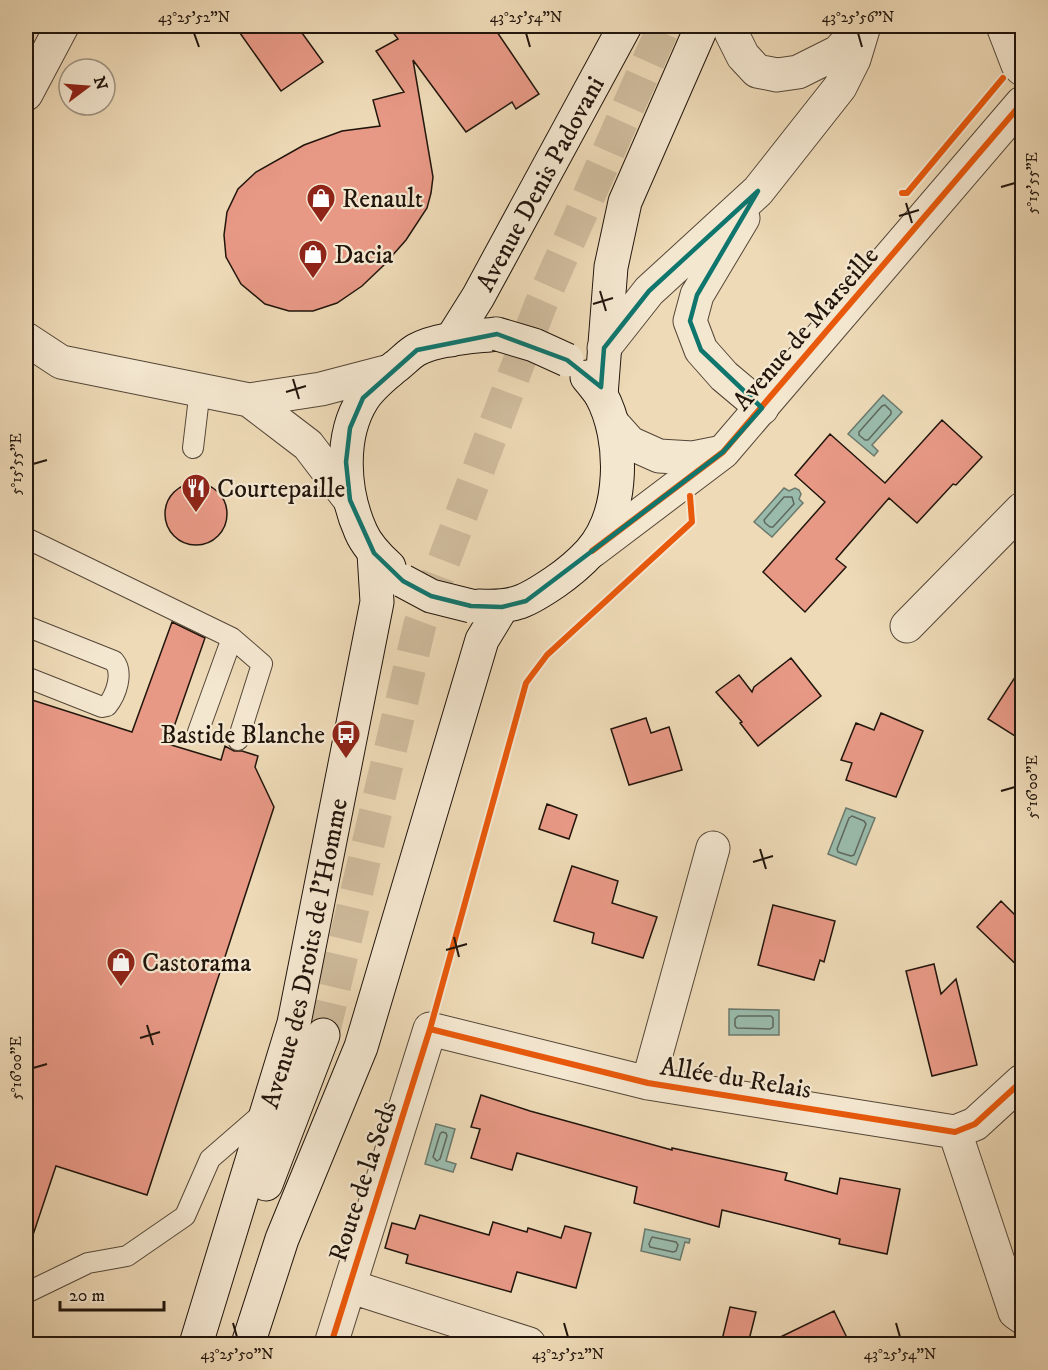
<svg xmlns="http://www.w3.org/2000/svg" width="1048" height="1370" font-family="'IM FELL DW Pica',serif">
<rect width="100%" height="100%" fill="#eedab7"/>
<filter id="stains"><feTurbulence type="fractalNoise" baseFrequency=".00333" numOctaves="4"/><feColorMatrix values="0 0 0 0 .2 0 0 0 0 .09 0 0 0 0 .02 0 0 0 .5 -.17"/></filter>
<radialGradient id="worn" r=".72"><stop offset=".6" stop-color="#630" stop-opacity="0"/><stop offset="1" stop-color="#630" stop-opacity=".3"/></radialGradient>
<path fill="#9abbac" stroke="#6a796c" stroke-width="1.5" d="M883,395l19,17 -30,33 6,6 -4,5 -26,-22z
M784,488l5,3 6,-3 4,2 2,4 -2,5 4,4 -31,34 -18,-15z
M846,808l29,10 -19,47 -28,-11z
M729,1009l50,1v25h-50z
M436,1124l19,5 -9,32 10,3 -3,8 -28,-8z
M645,1229l45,10 -1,4 -4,-1 -5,18 -39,-9z"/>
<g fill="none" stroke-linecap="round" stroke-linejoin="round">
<path stroke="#5e685c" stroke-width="1.5" d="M885,405l6,6v3l-23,26h-3l-6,-5v-3l23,-26z
M784,497h8l2,7 -21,23h-3l-5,-4 -1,-3z
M852,816l12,5 2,3 -12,31 -3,1 -13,-4 -1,-3 12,-31z
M738,1016h33l2,2v9l-3,2 -33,-1 -2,-2v-7z
M442,1132l4,1 1,3 -7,23 -3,2 -4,-4 7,-23z
M652,1237l24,5 2,3 -2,6 -3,1 -23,-5 -1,-3z"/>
</g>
<path fill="#e89986" stroke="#21150c" stroke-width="1.5" d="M235,26h62l26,36 -42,29z
M388,26h105l46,68 -23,15 -4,-7 -46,30 -53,-72 20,117 -2,16 -4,15 -21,32 -22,25 -22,21 -25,17 -24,8h-24l-24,-7 -24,-20 -15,-27 -2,-22 3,-23 11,-23 18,-17 48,-27 38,-14 38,-5 -7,-26 31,-8 -28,-41 22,-12z
M942,420l40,37 -26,28 -3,-1 -36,39 -28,-25 -53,61 10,8 -41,45 -42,-40 62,-70 -30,-27 35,-41 55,49z
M165 514a31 31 0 1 1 62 0a31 31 0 1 1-62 0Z
M172,622l33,16 -37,106 53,16 4,-14 9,5h8l16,5 -3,11 19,40 -127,388 -91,-29 -25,75 -5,-1v-542l106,34z
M791,658l30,38 -63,50 -18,-23 2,-1 -26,-30 23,-17 13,17 2,-5z
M1023,665v76l-35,-22z
M881,713l42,18 -27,66 -50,-17 6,-17 -11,-3 15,-37 18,7z
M646,718l5,15 18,-6 13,43 -53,15 -18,-56z
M547,804l30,11 -8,24 -30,-10z
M572,866l46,15 -6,22 45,14 -14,41 -51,-15 2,-10 -40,-12z
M1001,901l22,22v48l-46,-44z
M773,905l62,16 -11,41 -4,-2 -6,20 -56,-15z
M934,964l7,30 15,-15 21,86 -45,11 -26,-105z
M481,1095l49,16 142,39v-2l115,25 -2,7 52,14 3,-16 60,11 -13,65 -48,-10 1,-5 -118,-29 -3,17 -85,-24 3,-16 -120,-34 -5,17 -41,-12 9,-29 -9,-2z
M420,1215l69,20 4,-13 34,10 1,-4 33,10 4,-12 26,7 -15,55 -59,-16 -6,20 -105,-29 2,-8 -23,-7 7,-25 23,6z
M730,1307l26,5 -8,32h-27z
M834,1311l16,33h-84z"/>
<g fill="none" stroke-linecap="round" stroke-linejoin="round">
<path stroke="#cfbc9d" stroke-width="33" stroke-dasharray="33 16" stroke-linecap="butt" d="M323,1035l97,-411 120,-318 124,-280"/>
<g stroke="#544637" stroke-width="22">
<path id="service" d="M193,448l7,-59
M26,538l206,100 30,26 -24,76
M26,626l88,35c10,12 2,34 -7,45l-5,1 -76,-30
M198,732l34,-94
M26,1293l62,-30 39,-7 58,-40 25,-57 54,-47"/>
</g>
<g stroke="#544637" stroke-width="35">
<path id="minor" d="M730,26l1,6 12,24 14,15 20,4 21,-3 40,-20 23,-25
M1003,26l15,39 4,4
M26,94l36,-68
M743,218l-46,77 -7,26 11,29 23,26 38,32
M26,339l35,23 188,38 72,-11 69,-18
M604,348l45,-57 109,-100 82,-104 14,-28 10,-33
M249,400l59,45 42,55
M907,626l115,-117
M648,1083l65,-235
M955,1132l60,180 7,5
M349,1286l180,58
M331,1344l99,-315 218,54 307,49 20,-8 47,-43"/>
</g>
<g stroke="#544637" stroke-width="35">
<path id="tertiary" d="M613,424l17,19 29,13 34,2 30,-6
M592,551l131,-99 299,-349"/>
</g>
<g stroke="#21150c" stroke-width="35">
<g id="secondary">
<path id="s1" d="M451,340l27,-43 147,-271"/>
<path d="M601,395l10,-128 14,-65 77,-176"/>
<path d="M389,567c-11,-10 -22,-21 -28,-35 -18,-40 -22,-95 2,-133 7,-11 21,-23 32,-32 7,-5 14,-13 21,-17 22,-12 56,-13 81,-16"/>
<path d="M479,606c36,2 48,-5 76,-24 13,-9 25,-19 35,-30 34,-38 35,-113 11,-157 -4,-6 -9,-12 -14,-18"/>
<path d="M266,1184l57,-149"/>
<path id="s2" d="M196,1344l98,-321 83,-421 -3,-49"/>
<path d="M248,1344l34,-105 79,-192 121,-407 20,-33"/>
</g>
</g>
<use href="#service" stroke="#f4e7d0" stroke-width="20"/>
<use href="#minor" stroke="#f4e7d0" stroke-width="33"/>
<use href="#tertiary" stroke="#f4e7d0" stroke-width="33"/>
<use href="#secondary" stroke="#f4e7d0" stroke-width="33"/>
<g stroke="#21150c" stroke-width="35" stroke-linecap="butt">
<path id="secondary-bridge" d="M497,334l37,11 33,15
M403,581l28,15 40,10"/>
</g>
<use href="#secondary-bridge" stroke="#f4e7d0" stroke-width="33"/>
<g stroke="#f4e7d0" stroke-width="10">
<path id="cycleway" d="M902,193h5l96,-115
M592,551l131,-99 299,-349
M430,1029l218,54 307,49 20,-8 47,-43
M331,1344l99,-315 96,-346 21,-28 145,-133 -2,-26"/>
</g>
<use href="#cycleway" stroke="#e8590c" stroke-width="6"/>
</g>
<path fill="none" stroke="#0f766e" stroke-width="4.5" stroke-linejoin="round" d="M758,191l-61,104 -7,26 11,29 61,58 -39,44 -197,149 -24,6 -31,-1 -40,-10 -28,-15 -29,-28 -24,-53 -4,-38 4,-34 13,-30 54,-48 80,-16 70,26 34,27 3,-39 45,-57z"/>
<path fill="none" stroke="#21150c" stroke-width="2" d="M194,33l5,14M526,33l4,14M858,33l4,14M1001,187l14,-4M906,203l6,20M899,216l20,-6M600,291l6,20M593,304l20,-6M293,379l6,20M286,392l20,-6M33,464l14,-4M1001,791l14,-4M760,849l6,20M753,862l20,-6M454,937l5,20M446,950l21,-6M147,1025l6,20M140,1038l20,-6M33,1068l14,-4M233,1323l4,14M564,1323l4,14M896,1323l4,14"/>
<defs>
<g id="shop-pin" transform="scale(1.5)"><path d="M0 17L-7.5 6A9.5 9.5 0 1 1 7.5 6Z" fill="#8f2418" stroke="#f4e7d0"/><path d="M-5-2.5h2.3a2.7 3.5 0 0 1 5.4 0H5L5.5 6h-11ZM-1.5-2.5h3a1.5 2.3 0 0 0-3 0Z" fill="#fff"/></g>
<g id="restaurant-pin" transform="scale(1.5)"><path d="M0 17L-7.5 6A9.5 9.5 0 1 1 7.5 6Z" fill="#8f2418" stroke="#f4e7d0"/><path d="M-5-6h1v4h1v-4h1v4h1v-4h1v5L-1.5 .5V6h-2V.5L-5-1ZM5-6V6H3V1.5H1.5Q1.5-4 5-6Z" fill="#fff"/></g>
<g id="bus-pin" transform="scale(1.5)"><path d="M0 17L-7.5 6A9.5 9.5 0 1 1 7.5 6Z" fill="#8f2418" stroke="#f4e7d0"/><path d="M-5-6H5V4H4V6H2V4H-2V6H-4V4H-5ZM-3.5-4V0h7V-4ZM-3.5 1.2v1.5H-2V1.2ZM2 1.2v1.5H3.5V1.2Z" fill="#fff"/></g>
</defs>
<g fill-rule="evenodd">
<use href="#shop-pin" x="321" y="198"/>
<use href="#shop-pin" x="313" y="254"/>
<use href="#restaurant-pin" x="196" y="488"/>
<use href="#bus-pin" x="346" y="734"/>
<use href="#shop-pin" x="121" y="962"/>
</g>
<g text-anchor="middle" stroke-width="4.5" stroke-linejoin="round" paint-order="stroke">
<g font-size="26" fill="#21150c" stroke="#f4e7d0">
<text dy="9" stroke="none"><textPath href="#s1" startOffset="180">Avenue Denis Padovani</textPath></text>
<text transform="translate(805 328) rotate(-49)" y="9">Avenue de Marseille</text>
<text dy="9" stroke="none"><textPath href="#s2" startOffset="406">Avenue des Droits de l'Homme</textPath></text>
<text transform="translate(736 1077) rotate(9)" y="9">Allée du Relais</text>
<text transform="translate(362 1181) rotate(-72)" y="9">Route de la Seds</text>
</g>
<g font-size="26" fill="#21150c" stroke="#f4e7d0" text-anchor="start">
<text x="342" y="207">Renault</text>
<text x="334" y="263">Dacia</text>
<text x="217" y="497">Courtepaille</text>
<text x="325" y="743" text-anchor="end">Bastide Blanche</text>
<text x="142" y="971">Castorama</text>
</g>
</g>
<rect width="1048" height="1370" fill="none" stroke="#eedab7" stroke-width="66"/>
<g transform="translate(87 87) rotate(74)"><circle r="28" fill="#f4e7d0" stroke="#a09382" stroke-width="1.5"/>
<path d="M0-4.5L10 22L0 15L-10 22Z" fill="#8f2418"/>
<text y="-9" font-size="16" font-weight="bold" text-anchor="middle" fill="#21150c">N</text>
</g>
<path d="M60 1301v9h104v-9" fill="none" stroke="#21150c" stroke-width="3"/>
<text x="69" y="1301" font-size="18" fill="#21150c" stroke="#f4e7d0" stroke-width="4.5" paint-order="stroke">20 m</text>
<rect x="33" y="33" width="982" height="1304" fill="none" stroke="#21150c" stroke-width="2"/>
<g font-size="15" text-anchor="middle" fill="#21150c">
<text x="194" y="22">43°25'52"N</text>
<text x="526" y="22">43°25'54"N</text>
<text x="858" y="22">43°25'56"N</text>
<text transform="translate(1032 183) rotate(-90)" y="5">5°15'55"E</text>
<text transform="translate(16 464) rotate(-90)" y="5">5°15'55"E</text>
<text transform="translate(1032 787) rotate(-90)" y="5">5°16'00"E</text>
<text transform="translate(16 1068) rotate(-90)" y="5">5°16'00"E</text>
<text x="237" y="1359">43°25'50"N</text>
<text x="568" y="1359">43°25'52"N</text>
<text x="900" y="1359">43°25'54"N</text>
</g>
<rect width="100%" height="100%" filter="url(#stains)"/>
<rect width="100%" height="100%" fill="url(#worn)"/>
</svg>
